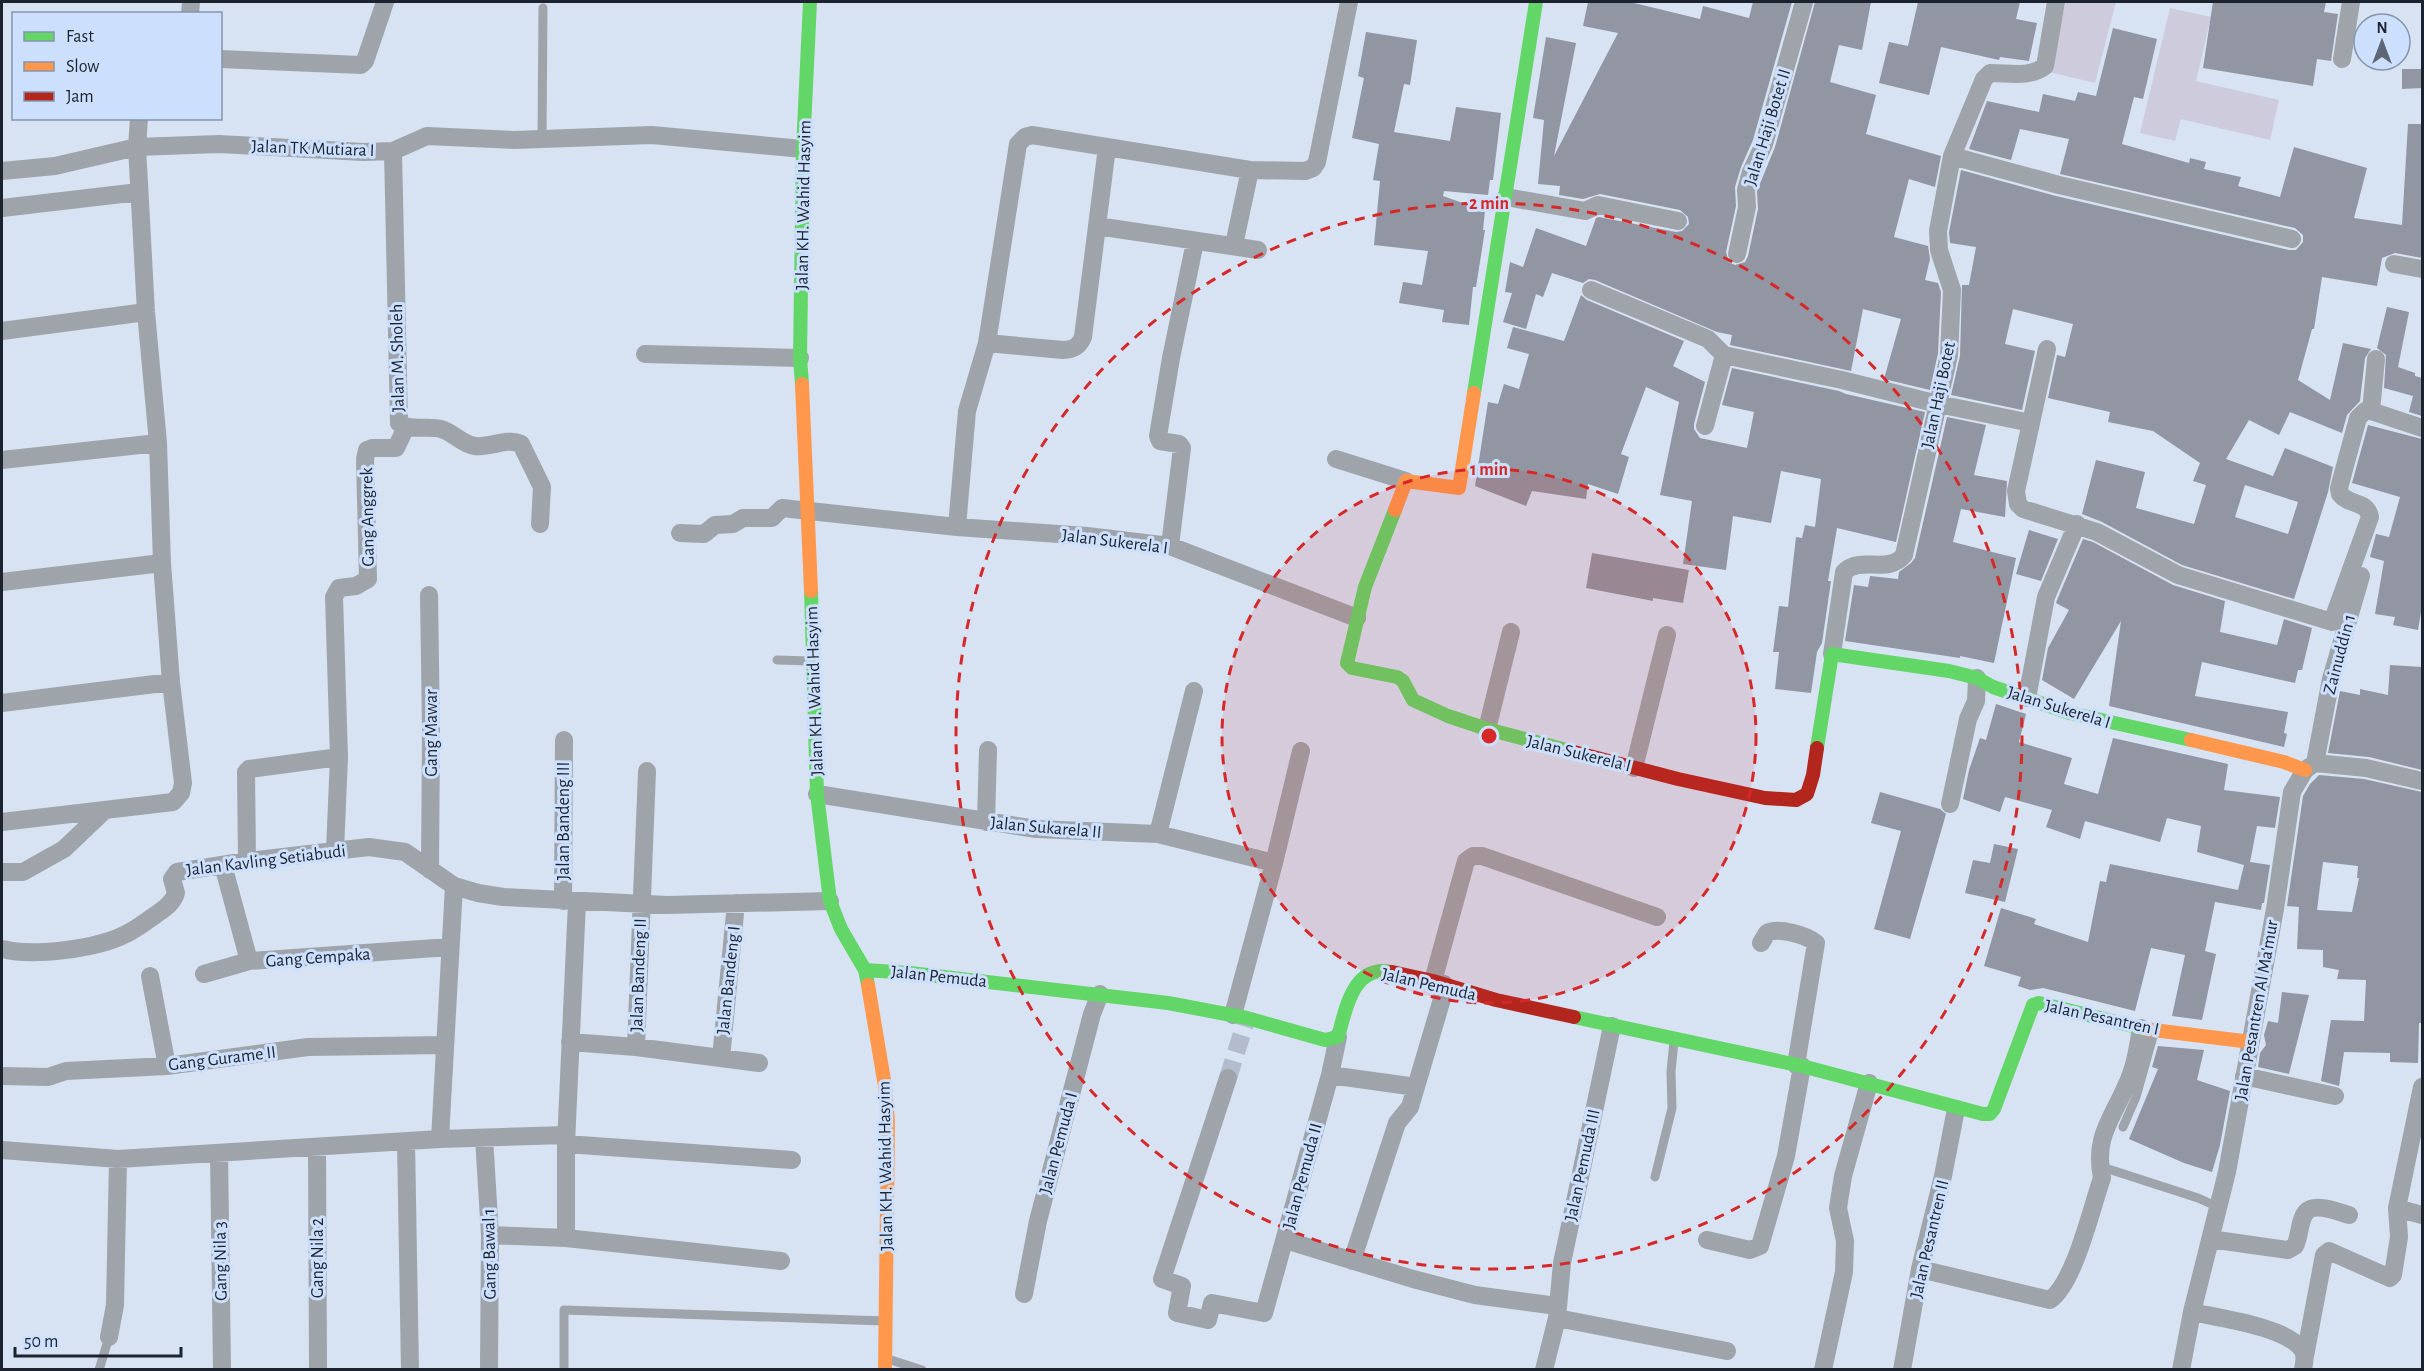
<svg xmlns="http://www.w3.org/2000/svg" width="2424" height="1371" font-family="'Alegreya Sans',sans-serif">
<rect width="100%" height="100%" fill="#d7e2f3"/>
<path fill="#ceccdc" d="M2066,2h50l-21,81 -46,-11z
M2170,8l41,9 -15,64 83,19 -9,40 -89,-21 -6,22 -35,-8z"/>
<path fill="#9196a2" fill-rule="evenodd" d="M1588,2h42l70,17 3,-13 46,12 4,-16h39l-39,138 -12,27 -6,20 1,19 -10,46 3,10 6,3 10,-3 3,-6 10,-47 -1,-18 18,-44 40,-145h56l-9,48 -23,-5 -9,37 46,13 -10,39 75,22 -6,31 -26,-8 -15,58 34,9 2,13 -5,21 13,3 3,9 -3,61 -8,37 -46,-11 17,-60 -38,-10 -12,62 -121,-26 2,-10 -15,-3 -122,-52 -6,-1 -6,4 -31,-10 -9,24 -7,-3 -10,35 -23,-7 9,-29 -7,-1 5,-30 13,5 13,-39 50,18 10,-28 3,-1 77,15 6,-1 7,-7 -1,-7 -8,-7 -80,-16 -17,5 -24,-4 1,-9 -22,-2 6,-64 -11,-2 13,-81 30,6 -22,113 64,-123 -35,-7z
M1918,2h102l-4,17 21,4 -8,38 -29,-4 -1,3 -58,-13 -12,48 -50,-12 10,-41 19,4z
M2213,2h113l-2,10 14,2 -7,47 -14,-2 -4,27 -110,-18z
M2113,28l44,11 -14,60 -9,-2 -12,47 67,19 1,-5 16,4 -2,7 37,8 -3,9 42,11 14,-50 73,21 -13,50 48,7 6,-101h14v134l-27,-5 -13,5 -5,28 -55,-9 -8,52h-2l-14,51 32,20 13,-57 28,6 -6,9 -5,43 -13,14 -5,18 -52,-21 -11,23 -30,-15 -23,39 47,17 12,-28 48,19 -5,25 -34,107 -112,-34 -80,-43 -20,-8 14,-54 49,12 -9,36 58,16 12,-39 -13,-4 7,-18 -47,-32 -45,-9 2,-10 -62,-14 9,-43 8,2 8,-33 -60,-15 -8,35 30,7 -13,59 -71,-15 9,-39 2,-71h7l7,-38 -26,-4 -1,-11 12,-62 95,26 233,54h7l7,-8v-7l-8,-7 -235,-54 9,-35 -49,-10 -9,31 -42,-11 18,-48 52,11 4,-18 32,7 3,-9 18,4zM2245,485l53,17 -10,32 -53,-17z
M1366,32l51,8 -7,45 -6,-1 -10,48 56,9 6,-34 45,6 -8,67h-3l-2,15 -44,-4 -1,5 42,15 -2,19h2l-9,57h-3l-4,38 -27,-3 2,-12 -45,-7 4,-21 19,3 6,-34 -54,-6 6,-64 -7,-1 6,-36 -27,-6 12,-60 -6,-2z
M2402,69h20v19l-20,1z
M1581,295l6,5 97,41 -11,25 32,16 -11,42v5l6,9 47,10 7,-36 -32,-7 10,-37 107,23 7,3 79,18 -29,130 -59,-14 -9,53h3l-9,62 -5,9 -6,41 -36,-4 4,-37h-6l6,-46 9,1 8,-70 6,1 3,-13 10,2 6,-48 -40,-8 -10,52 -38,-7 -7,54 -43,-6 9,-63 -32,-6 19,-93 -33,-15 -25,67 8,3 -11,37 -30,-10 -2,15 -54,-8 -6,15 -51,-20 13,-84 10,2 6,-20 15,5 10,-35 -22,-6 6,-21 51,14z
M2387,307l22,5 -11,55 17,6v3l7,2v38l-13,-4 4,-16 -29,-8 2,-33 -9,-7z
M1947,417l39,8 -12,50 33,6 -2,36 -44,-8 -8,33 63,16 -22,105 -34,-7v2l-115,-17 9,-56 14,2 2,-11 28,3 1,-7 12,-9 4,-5z
M2368,425l54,14v167l-4,24 -25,-5 2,-8 -20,-3 9,-53 -14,-4 6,-23 13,3 11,-40 -48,-14z
M2029,530l29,9 -17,42 -25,-7z
M2083,539l10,3 80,43 52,16 -5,31 57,13 7,-26 28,9 -10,42h-4l-3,13 -93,-21 -7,34 93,16 -4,21 3,1 -3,13 -175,-41 12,-85 -47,78 -32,-19 6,-32 21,-38 -13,-7 1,-3z
M1592,553l97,17 -6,33 -30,-5v3l-67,-13z
M2390,665l32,2v103l-53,-13 -41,-4 12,-62 20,4v-6l28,6z
M1996,704l30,10 -7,28 53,16 -8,26 34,10 15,-56 115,26 -4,26 56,7 -5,31 -18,-2 -7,36 20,3 -6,38h-2l-1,7 -46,-8 -10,49 11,3 -14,66 -30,-4 13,-61 -34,-7 -16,63 -92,-23 -13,2 -12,-4 3,-9 -37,-11 17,-58 35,11 -2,5 54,18 12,-61 6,1 4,-18 128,26 6,-25 -47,-13 4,-26 -34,-8 -7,24 -75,-21 -5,18 -34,-12 6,-17 -47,-13 -5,15 -37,-13 6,-29 11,-32 6,2z
M2319,775l45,4 58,13 -1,199h1v32h-3l-1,40 -28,-1v-9l-46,-1 -5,34 -18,-5 10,-61 33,1 2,-41 -29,-1 2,-9 -16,-3v-17l-26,-1 2,-42 -12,-1 16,-110 7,-12zM2323,862l35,4 -1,12h2l-7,34 -35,-2z
M1880,792l60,17 6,5 -36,125 -36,-10 27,-98 -30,-8z
M1994,844l24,5 -13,53 -40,-9 8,-33 17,3z
M2282,992l27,3 -20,79 -31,-7 2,-14 6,-8 -2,-10 4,-14 10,2z
M2158,1046l46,4 -7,30 33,11 -10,54 -8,27 -28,-9 -55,-24 29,-70 -6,-2z"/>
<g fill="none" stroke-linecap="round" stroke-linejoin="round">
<path stroke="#b2bccc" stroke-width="18" stroke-dasharray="18 9" stroke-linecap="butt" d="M1228,1078l17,-54"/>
<path stroke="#9ea4aa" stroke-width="9" d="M542,139l1,-131
M777,660l34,1
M2123,1127l13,-30 18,-64
M2099,1166l99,32 20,9
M1655,1177l17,-69 -1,-36 3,-31
M888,1359l34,11
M99,1370l10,-33
M564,1370v-60l320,11"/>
<path stroke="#9ea4aa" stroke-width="18" d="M190,14l1,-12
M220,59l141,6 4,-4 20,-59
M2342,59l9,-57
M393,151l6,272c11,9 29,2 42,6 12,3 20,15 34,17 16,2 31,-9 46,-2l21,43 -2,37
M1952,156l107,29 233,54
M2,171l53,-5 82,-19 82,-3 144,8 30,-1 34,-15 87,4 138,-5 151,14
M1506,197l79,14 13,-6 80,16
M2,208l137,-16
M1097,226l161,24
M1234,245l16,-75
M1737,254l10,-47 -1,-17 5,-18 13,-28 40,-142
M2394,264l28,5
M1591,290l117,49 16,16 118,25 96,24 93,19 -15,68 2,13 5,5 74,23 81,43 154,47 38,-105c-3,-17 -21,-11 -30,-23l-1,-6 19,-70 7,-7h6l51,17
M2,331l144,-19
M987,343l76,7c10,0 16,-3 20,-13l24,-190
M645,354l155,4
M2371,411l5,-52
M2031,423l16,-74
M1705,426l19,-71
M1336,459l70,22
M2,460l156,-17
M957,527l10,-116 20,-68 31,-199 7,-7 7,-2 218,35 55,1 8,-3 4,-6 32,-160
M680,533l24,1 11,-9 18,-1 10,-6h29l10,-10 175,19 130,9 83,10 187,72
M1170,546l12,-98 -3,-4 -19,-3 -2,-5 13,-78 24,-116
M2,582l160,-19
M429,595l2,135 -1,140
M1832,654l12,-82c17,-17 44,3 60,-17l45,-200 3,-65 -13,-40 -1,-19 14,-75 32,-77 6,-6c19,0 40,5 55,-7l11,-64
M2027,698l19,-101 31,-73
M2,703l169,-21
M1487,729l24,-97
M2315,763l16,-84 30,-103
M1634,768l33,-133
M817,794l219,35 122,5 116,29
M1950,804l18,-85 8,-18 1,-23
M2,822l171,-20 8,-9 2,-10 -12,-101 -9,-119 -4,-120 -12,-131 -9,-165 2,-29
M986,822l2,-72
M1158,834l36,-143
M335,851l4,-94 -5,-160 5,-9 17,-2 12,-7 -3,-120 2,-9 5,-2h24l10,-21
M247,861l-1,-89 3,-3 90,-12
M223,865l26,96 201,-14
M2,872h21l41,-23 41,-39
M563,901l1,-161
M1761,943l6,-10c12,-6 39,2 49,10l-20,122
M2,949c31,8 95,0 124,-15 10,-5 19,-12 28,-18 8,-6 19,-12 22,-23l-4,-14 5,-7 70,-11 122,-14 36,5 49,34 24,7 25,4 164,8 163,-4
M204,974l45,-13
M150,976l17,90
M1433,981l33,-120 7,-5h9l175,61
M1233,1015l41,-152 27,-112
M570,1042l66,5 123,16
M636,1047l11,-276
M721,1058l15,-155
M1330,1075l86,12
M2,1076l46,1 18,-6 101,-5 141,-19 136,-2
M2244,1076l91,20
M1228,1078l-66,201 20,7 -5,27 31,7 4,-17 52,10 66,-238 8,-38
M484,1138l6,97 -1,135
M440,1139l14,-253
M406,1141l4,229
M566,1144l226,16
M317,1147l1,223
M2,1150l116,9 322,-20 126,-4
M219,1153l3,217
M2397,1208l25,7
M490,1235l76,3 215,23
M566,1238v-94l11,-242
M2210,1239l78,11 7,-4c5,-9 4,-26 11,-34 9,-10 33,0 43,3
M1285,1240l128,39 62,16 82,11
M1707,1240l43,10 10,-4 26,-90 16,-90
M1352,1261l45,-138 13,-16 32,-108 2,-15
M1920,1269l130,31c25,-18 41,-91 52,-122 -8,-41 9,-57 24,-92 9,-18 12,-39 15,-58
M1024,1294l14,-73 54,-207 8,-20
M2192,1312c27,6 97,15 111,39 3,6 1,12 0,19
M1557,1318l170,33
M109,1337l6,-32 3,-146
M2305,1356l19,-101 5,-4 61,27 3,-3 6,-38 -2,-29 25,-121
M1544,1370l13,-52 5,-55 50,-237
M1823,1370l21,-98 1,-31 -7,-33 5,-32 26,-93
M1902,1370l18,-101 23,-93 13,-67
M2181,1370l11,-58 35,-140 48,-263 17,-117 13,-22 10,-7 51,5 56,13"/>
<path stroke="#63d668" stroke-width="14" d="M802,384l-2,-26 3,-209 7,-147
M1474,393l62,-391
M1395,510l-30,77 -18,76 5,5 45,9 6,4 10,19 35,16 39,13 83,22
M811,591l6,203 13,107 11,28 24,41 3,15
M1817,748l15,-94 117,17 28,7 16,9 77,26 121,27
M865,970l45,3 258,30 79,15 78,22 13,-3c8,-29 15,-73 54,-65
M1574,1017l228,49 181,48h7l4,-5 39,-104 6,-2 106,26"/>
<path stroke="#ff974d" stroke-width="14" d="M802,384l9,207
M1395,510l11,-29 53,7 15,-95
M2191,740l93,22 21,8
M868,985l17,101 3,35 -3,249
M2145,1029l106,13"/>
<path stroke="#b3261e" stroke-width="14" d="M1570,751l108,28 87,19 31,2 11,-6 6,-19 4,-27
M1392,972l41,9 63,19 78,17"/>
</g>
<circle cx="1489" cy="736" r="267" fill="#d62828" fill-opacity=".12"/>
<g fill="none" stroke="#d62828" stroke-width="3" stroke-dasharray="10 8">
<circle cx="1489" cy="736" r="267"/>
<circle cx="1489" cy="736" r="533"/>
</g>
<g text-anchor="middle" stroke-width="6" stroke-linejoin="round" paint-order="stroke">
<g font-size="18" fill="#1c232f" stroke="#cce0fe">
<text transform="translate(1767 127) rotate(-73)" y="6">Jalan Haji Botet II</text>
<text transform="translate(313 148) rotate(2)" y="6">Jalan TK Mutiara I</text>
<text transform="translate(803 205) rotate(-89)" y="6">Jalan KH. Wahid Hasyim</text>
<text transform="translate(397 358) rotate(-91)" y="6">Jalan M. Sholeh</text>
<text transform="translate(1938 395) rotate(-78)" y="6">Jalan Haji Botet</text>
<text transform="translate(367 517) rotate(-91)" y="6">Gang Anggrek</text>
<text transform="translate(1115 541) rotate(7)" y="6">Jalan Sukerela I</text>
<text transform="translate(2339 654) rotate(-75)" y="6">Zainuddin 1</text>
<text transform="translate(814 691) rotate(-92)" y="6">Jalan KH. Wahid Hasyim</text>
<text transform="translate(2059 707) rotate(17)" y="6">Jalan Sukerela I</text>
<text transform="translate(431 733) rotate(-90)" y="6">Gang Mawar</text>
<text transform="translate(1579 753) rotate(14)" y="6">Jalan Sukerela I</text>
<text transform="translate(563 821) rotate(-90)" y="6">Jalan Bandeng III</text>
<text transform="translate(1046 827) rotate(5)" y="6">Jalan Sukarela II</text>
<text transform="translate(266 860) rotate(-7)" y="6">Jalan Kavling Setiabudi</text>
<text transform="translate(318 957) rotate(-4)" y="6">Gang Cempaka</text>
<text transform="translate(638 975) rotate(-88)" y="6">Jalan Bandeng II</text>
<text transform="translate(939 976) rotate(6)" y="6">Jalan Pemuda</text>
<text transform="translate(728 980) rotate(-84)" y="6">Jalan Bandeng I</text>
<text transform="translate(1429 984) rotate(13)" y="6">Jalan Pemuda</text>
<text transform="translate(2256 1010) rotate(-80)" y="6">Jalan Pesantren Al Ma'mur</text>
<text transform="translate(2102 1017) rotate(12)" y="6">Jalan Pesantren I</text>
<text transform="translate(222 1058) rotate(-7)" y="6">Gang Gurame II</text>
<text transform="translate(1058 1143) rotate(-75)" y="6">Jalan Pemuda I</text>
<text transform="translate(1582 1165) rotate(-78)" y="6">Jalan Pemuda III</text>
<text transform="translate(885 1166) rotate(-91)" y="6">Jalan KH. Wahid Hasyim</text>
<text transform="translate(1302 1176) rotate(-75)" y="6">Jalan Pemuda II</text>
<text transform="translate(1929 1239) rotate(-77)" y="6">Jalan Pesantren II</text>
<text transform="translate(489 1254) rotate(-91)" y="6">Gang Bawal 1</text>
<text transform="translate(317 1258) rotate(-90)" y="6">Gang Nila 2</text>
<text transform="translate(220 1261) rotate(-91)" y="6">Gang Nila 3</text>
</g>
</g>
<circle cx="1489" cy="736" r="9" fill="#d62828" stroke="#cce0fe" stroke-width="3"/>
<g font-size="18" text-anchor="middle" font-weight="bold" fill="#d62828" stroke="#cce0fe" stroke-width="6" stroke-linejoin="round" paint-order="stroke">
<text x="1489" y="209">2 min</text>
<text x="1489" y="475">1 min</text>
</g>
<rect width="2424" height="1371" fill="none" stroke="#1c232f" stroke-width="6"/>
<rect x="12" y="12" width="210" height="108" fill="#cce0fe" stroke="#8694ab" stroke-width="1.5"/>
<rect x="24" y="32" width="30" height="9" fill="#63d668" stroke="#8694ab" stroke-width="1.5"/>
<text x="66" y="42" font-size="18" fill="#1c232f">Fast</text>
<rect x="24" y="62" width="30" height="9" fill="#ff974d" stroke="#8694ab" stroke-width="1.5"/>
<text x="66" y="72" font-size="18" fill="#1c232f">Slow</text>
<rect x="24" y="92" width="30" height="9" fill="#b3261e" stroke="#8694ab" stroke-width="1.5"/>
<text x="66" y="102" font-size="18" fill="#1c232f">Jam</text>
<g transform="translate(2382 42)"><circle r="28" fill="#cce0fe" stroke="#8694ab" stroke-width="1.5"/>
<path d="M0-4.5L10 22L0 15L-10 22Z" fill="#5d6674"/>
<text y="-9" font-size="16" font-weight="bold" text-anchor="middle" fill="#1c232f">N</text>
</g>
<path d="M15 1347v9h166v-9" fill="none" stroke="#1c232f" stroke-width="3"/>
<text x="24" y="1347" font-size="18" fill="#1c232f" stroke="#cce0fe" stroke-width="4.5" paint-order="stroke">50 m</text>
</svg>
